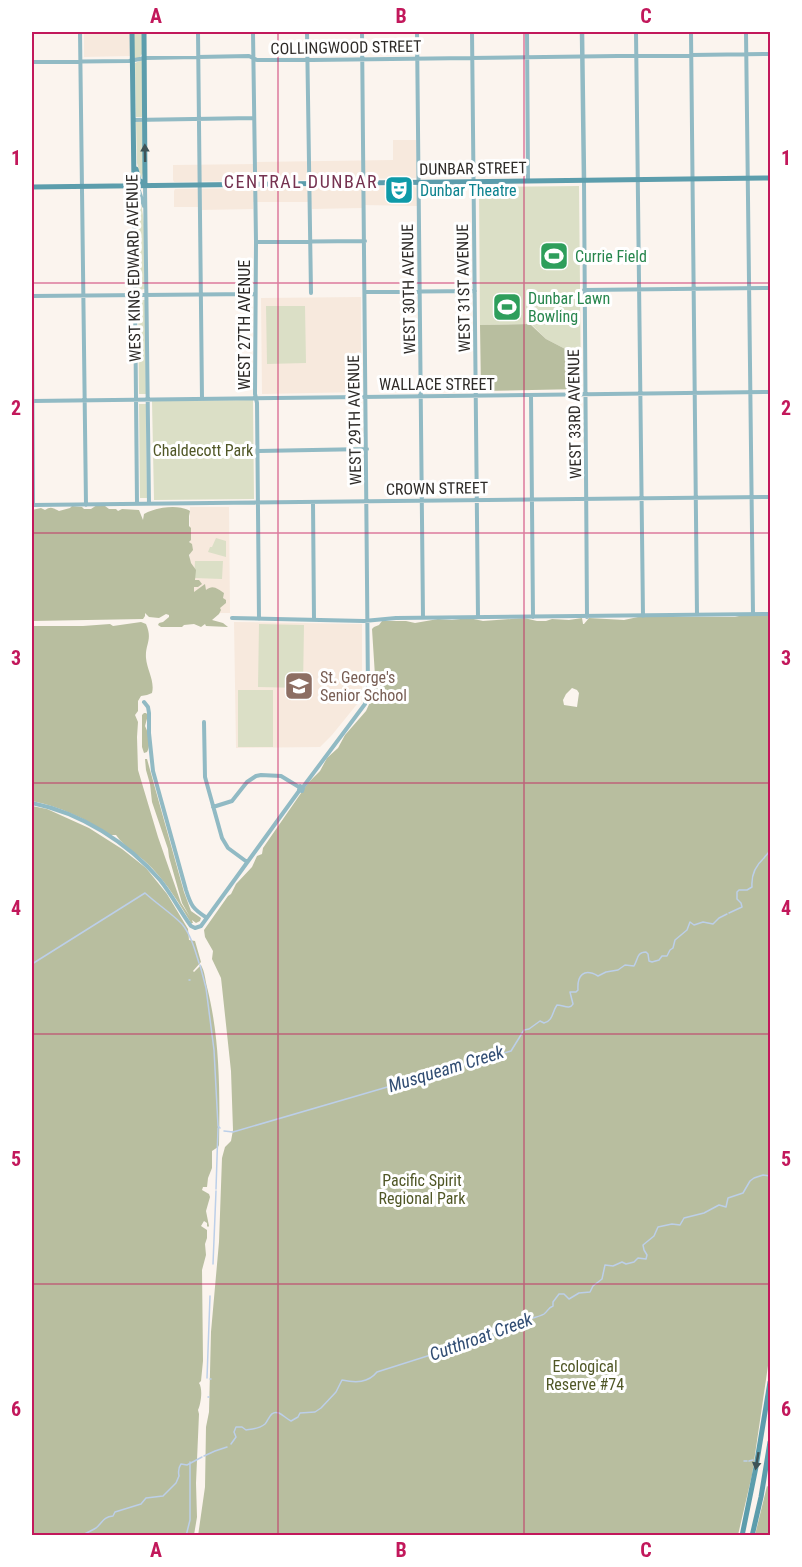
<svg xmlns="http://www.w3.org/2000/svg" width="802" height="1567" font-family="'Roboto Condensed',sans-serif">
<rect width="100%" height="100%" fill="#fbf4ee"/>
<path fill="#f7e9dd" d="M84,32h46v24l-46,1z
M393,140h23l1,36 -1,2 -242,4 -1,-2v-15l83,-1v-2l137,-2z
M414,186l3,3v17l-55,-1v3l-50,1 -1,-7h-58v7l-52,1v-3h-27v-16l1,-2z
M361,297v95l-99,2 -1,-96z
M190,507h39l1,106h-40z
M234,622l128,2v74l-30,37 -12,12 -84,1z"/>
<path fill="#dbdfc6" d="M134,32h8v22l-3,4h-5z
M142,60v57h-6l-1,-54z
M136,122h6l1,51 -2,6 -4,-16z
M579,186l2,203 -8,-36 -27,-14 -15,-15 -51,1 -1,-138z
M138,193c10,30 6,65 7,96l-8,1v-94z
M138,300h7l1,94h-7z
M266,306h39l1,57 -39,1z
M253,400l1,99 -100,1 -2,-99z
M139,404h7l1,94h-7z
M216,538l10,3v16l-18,-5 2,-5h2z
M195,561h28l-1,18 -28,-1z
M259,624l45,1 -1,63 -45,-1z
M238,690h35v57h-35z"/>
<path fill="#b8be9f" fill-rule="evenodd" d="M530,324l16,15 27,14 8,36 -100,2 -1,-66z
M97,505l8,1 4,3h7l2,2 4,-2 17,1 4,10 1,-6c12,-7 35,-10 46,-3l-1,5v10l2,2v12l-2,2 3,2 1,6 -4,5 2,8 5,7 -1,10h4l3,4 -4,3h-4v5l11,-8 1,6c7,-6 12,-1 18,3l-1,5 3,2v3l-6,5 1,2 -2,4 -7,6 11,3 5,4 -22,-1 -1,-2 -4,3 -7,-3 -10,1 -2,2h-21l-3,-2 1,-2 4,-1 6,-5v-2l-3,-1 -7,4 -10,-1 -4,-4v3l-2,3 -111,2v-111l9,-2 4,2c6,-4 8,-2 14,1l11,-3 2,-2 10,1 2,2h7z
M743,615h27v737l-18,123 -14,60 -540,1 7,-49 1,-60 3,-15 2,-80 8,-90 3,-84 3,-11 6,-6 2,-11 -2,-59 -9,-84 -1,-9 -9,-19 1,-8 -8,-14 -1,-7 24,-34 3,-2 5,-10 16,-17 5,-11 5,-2 1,-6 45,-65 12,-12 7,-13 11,-10 7,-13 21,-24 6,-13 18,-1 2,-1 -2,-4 -12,3c-6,-4 -5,-13 -3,-19l-3,-47 2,-2 5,-2 3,-4h24l9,2 23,-4 14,1 17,-2 14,3 41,-3 13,3h9l6,-2 17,1 13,-2 1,6h1l5,-6 35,2 14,-3h97zM572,688l5,2 2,3 -2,14 -13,-2 -1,-5 3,-6z
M141,622l5,2c7,16 -1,20 0,34 1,12 9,23 6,35l-5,2 -6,1 -3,5v10l-3,4 3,7 -1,15 1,33 20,67 23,66 9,14 -8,-14 -13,-46 -1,-8 -16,-47 -2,-18 -4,-14 -1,-11h2l37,133 7,19 10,7 -1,3 -4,2 -4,-3 1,3h-2c-12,-20 -23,-38 -39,-55 -11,-12 -27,-20 -36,-33h-6c-26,-17 -48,-28 -78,-34v-175h51l27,-2 3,2z
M144,713h2l2,2 -3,11c4,7 6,20 2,26l-3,1 -2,-6v-32z
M32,806l15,3 42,19 33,21 24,19 21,26 21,35 1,11 6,1 6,21 -8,9 1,1 7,-7c4,7 4,14 6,22 13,51 13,106 12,158l-1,2 -6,4v17l-4,10 -1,9h-4l-1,3 7,4 1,3 -4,14 3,15 -1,1 -1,-1v-3l-3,-2 -3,5 6,4v8l-2,6 1,11 -4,15 1,91 -2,20 -2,2c4,6 2,21 -1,27l1,4 -3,69 1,34 -3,18h-162z
M767,1486l3,2v47h-15z"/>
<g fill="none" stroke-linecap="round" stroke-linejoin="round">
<path stroke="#bccfe9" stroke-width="1.5" d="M729,913l13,-6 -1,-4 -4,-4v-7l2,-2h8l5,-3c-1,-12 3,-21 12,-29 2,-3 5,-5 6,-8
M32,964l113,-71c12,11 26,20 37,31 9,11 13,26 17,39
M200,965l6,23 8,62 4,76 2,2
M189,980h1
M224,1131l9,1 278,-81 13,-21 5,-1 11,-8 4,2c9,-2 8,-11 13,-18 6,0 13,5 16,-1l-3,-12h6l2,-2c-1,-15 6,-22 20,-14l8,-4 12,-2 7,-5 9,1c4,-7 3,-14 12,-14l2,2 1,7 3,1 7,-2 3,-4h5l3,-6 3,-2 2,-8 12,-10 3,-8 4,3 9,-3 10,2 6,-6 8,-4
M216,1189l2,-61
M213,1264l3,-73
M207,1378l3,-82
M210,1379h1
M208,1397h1
M231,1444l5,-7 -2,-5 2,-5h6l4,3c7,-1 13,-1 19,-6 4,-4 5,-14 14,-11 4,2 8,6 12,8l7,-4 2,-4 15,-1 6,-4 15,-16 6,-12c14,3 26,3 35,-8l151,-48v-4c4,-2 13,-4 16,-6 4,-3 4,-6 9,-8v-4l6,-8h5l5,5 10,-6 11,-1 3,-6 9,-7 3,-14 8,1 9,-4 4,2 8,-2 4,-4 8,1 1,-4 -3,-5 -1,-5 11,-9 4,-9 14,-3 8,1 4,-7 20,-5 15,-8 7,2 2,-9 15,-5 7,-12 4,-3 9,-3 7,1
M204,1456l11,-5 12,-4
M744,1461h3
M749,1461l4,-1
M81,1536c5,-3 10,-5 15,-8 7,-6 7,-11 17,-12l2,-4 26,-8 5,-6 17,-2 13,-13 3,-7c-1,-5 -1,-8 2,-12l6,1 15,-8
M186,1536l4,-16v-58"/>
<path stroke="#91bac4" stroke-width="4" d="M80,32l6,473
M198,32l4,367
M253,32l3,210 -1,152 2,9 2,216
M307,32l4,261
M417,32l6,586
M472,32l6,585
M527,32l1,149
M636,32l7,584
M691,32l6,583
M746,32l7,582
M32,62l97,-1 16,-3 104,-2 8,4h55l458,-6
M133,120l121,-2
M584,180l3,437
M145,185l4,319
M134,186l3,317
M135,186l4,5 5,15
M256,242l109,-1
M584,290l186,-2
M365,292l110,-1
M32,296l222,-2
M32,333l1,172
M531,395l2,222
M32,401l738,-9
M258,451l109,-2
M313,502l1,118
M32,505l738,-8
M232,618l132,3 32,-3 374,-4
M144,702l4,5 1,6v20l4,38 33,119c5,16 7,19 21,28
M204,722l1,55 17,61 6,10 19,14
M300,786l3,2 -1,3 -3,-1z
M303,787l62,-83 3,-13 -6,-659
M32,803c49,10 95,39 128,77 12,15 20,31 31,46l4,2 6,-2 98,-135
M213,807l19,-6 15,-19 9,-6 5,-1 20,1 18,11"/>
<path stroke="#91bac4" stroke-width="4.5" d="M582,32l2,148"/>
<path stroke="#5c9dac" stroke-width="5" d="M132,32l2,153
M144,32l1,153
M136,169l3,11 6,5
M32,187l738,-9
M742,1536l14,-69 14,-85
M752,1536l9,-39 9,-55"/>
</g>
<defs><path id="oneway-solid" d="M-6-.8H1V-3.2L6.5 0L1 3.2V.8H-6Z" transform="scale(1.5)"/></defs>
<g fill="#3e5356">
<use href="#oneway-solid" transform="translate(145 153) rotate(-91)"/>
<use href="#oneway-solid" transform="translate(757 1461) rotate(100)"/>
</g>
<path fill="none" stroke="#c2185b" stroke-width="1.5" stroke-opacity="0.55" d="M278,32v1504M524,32v1504M32,283h738M32,533h738M32,783h738M32,1034h738M32,1284h738"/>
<defs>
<g id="theatre-square" transform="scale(1.5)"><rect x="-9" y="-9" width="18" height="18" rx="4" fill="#0f9aa8" stroke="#fff"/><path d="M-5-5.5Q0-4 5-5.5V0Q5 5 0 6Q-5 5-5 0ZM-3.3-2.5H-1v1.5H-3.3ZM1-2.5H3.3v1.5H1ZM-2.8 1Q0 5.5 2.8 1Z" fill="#fff"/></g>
<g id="stadium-square" transform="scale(1.5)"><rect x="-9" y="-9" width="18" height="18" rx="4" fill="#2e9e5b" stroke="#fff"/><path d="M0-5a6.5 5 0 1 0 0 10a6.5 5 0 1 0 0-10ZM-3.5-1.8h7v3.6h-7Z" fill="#fff"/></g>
<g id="school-square" transform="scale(1.5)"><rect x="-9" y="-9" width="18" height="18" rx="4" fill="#8d6e63" stroke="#fff"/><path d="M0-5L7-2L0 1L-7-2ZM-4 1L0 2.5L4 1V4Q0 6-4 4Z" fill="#fff"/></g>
</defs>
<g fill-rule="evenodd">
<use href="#theatre-square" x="399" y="190"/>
<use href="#stadium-square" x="554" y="256"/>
<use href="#stadium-square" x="507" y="307"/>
<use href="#school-square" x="299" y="686"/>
</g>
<g text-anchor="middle" stroke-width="6" stroke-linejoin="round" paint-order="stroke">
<g font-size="16" fill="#2e2b28" stroke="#fff">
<text transform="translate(346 47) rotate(-1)" y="6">COLLINGWOOD STREET</text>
<text transform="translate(473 168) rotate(-1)" y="6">DUNBAR STREET</text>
<text transform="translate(133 268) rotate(-91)" y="6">WEST KING EDWARD AVENUE</text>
<text transform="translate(463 288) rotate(-91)" y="6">WEST 31ST AVENUE</text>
<text transform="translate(408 289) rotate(-91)" y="6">WEST 30TH AVENUE</text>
<text transform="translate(244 325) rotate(-90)" y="6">WEST 27TH AVENUE</text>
<text x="437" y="390">WALLACE STREET</text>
<text transform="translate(574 414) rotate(-91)" y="6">WEST 33RD AVENUE</text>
<text transform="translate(354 420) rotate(-91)" y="6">WEST 29TH AVENUE</text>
<text transform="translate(437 488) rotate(-1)" y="6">CROWN STREET</text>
</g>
<g font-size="16" fill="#0d838f" stroke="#fff" text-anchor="start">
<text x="420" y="196">Dunbar Theatre</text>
</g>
<g font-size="16" fill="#27864d" stroke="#fff" text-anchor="start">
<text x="575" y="262">Currie Field</text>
<text x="528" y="304">Dunbar Lawn<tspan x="528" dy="18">Bowling</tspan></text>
</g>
<g font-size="16" fill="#505726" stroke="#fff">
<text x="203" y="456">Chaldecott Park</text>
<text x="422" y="1186">Pacific Spirit<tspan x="422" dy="18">Regional Park</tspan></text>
<text x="585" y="1372">Ecological<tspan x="585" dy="18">Reserve #74</tspan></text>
</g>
<g font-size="16" fill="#785e54" stroke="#fff" text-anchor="start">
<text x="320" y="683">St. George's<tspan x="320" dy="18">Senior School</tspan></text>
</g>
<g font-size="18" letter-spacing="1.5" fill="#763351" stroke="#fff">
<text x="301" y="188">CENTRAL DUNBAR</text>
</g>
<g font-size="18" font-style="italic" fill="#314d73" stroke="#fff">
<text transform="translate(446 1069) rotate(-17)" y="6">Musqueam Creek</text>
<text transform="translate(481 1337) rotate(-20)" y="6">Cutthroat Creek</text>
</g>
</g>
<rect width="802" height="1567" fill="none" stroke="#ffffff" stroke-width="66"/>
<rect x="33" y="33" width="736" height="1501" fill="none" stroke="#c2185b" stroke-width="2"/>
<g font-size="20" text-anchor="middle" font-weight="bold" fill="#c2185b">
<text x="156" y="23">A</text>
<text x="401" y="23">B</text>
<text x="646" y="23">C</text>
<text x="16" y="165">1</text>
<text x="786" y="165">1</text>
<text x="16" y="415">2</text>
<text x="786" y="415">2</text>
<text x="16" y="665">3</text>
<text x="786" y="665">3</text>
<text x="16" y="915">4</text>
<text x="786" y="915">4</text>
<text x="16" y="1166">5</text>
<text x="786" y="1166">5</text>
<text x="16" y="1416">6</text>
<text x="786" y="1416">6</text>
<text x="156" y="1557">A</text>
<text x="401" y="1557">B</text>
<text x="646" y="1557">C</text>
</g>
</svg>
